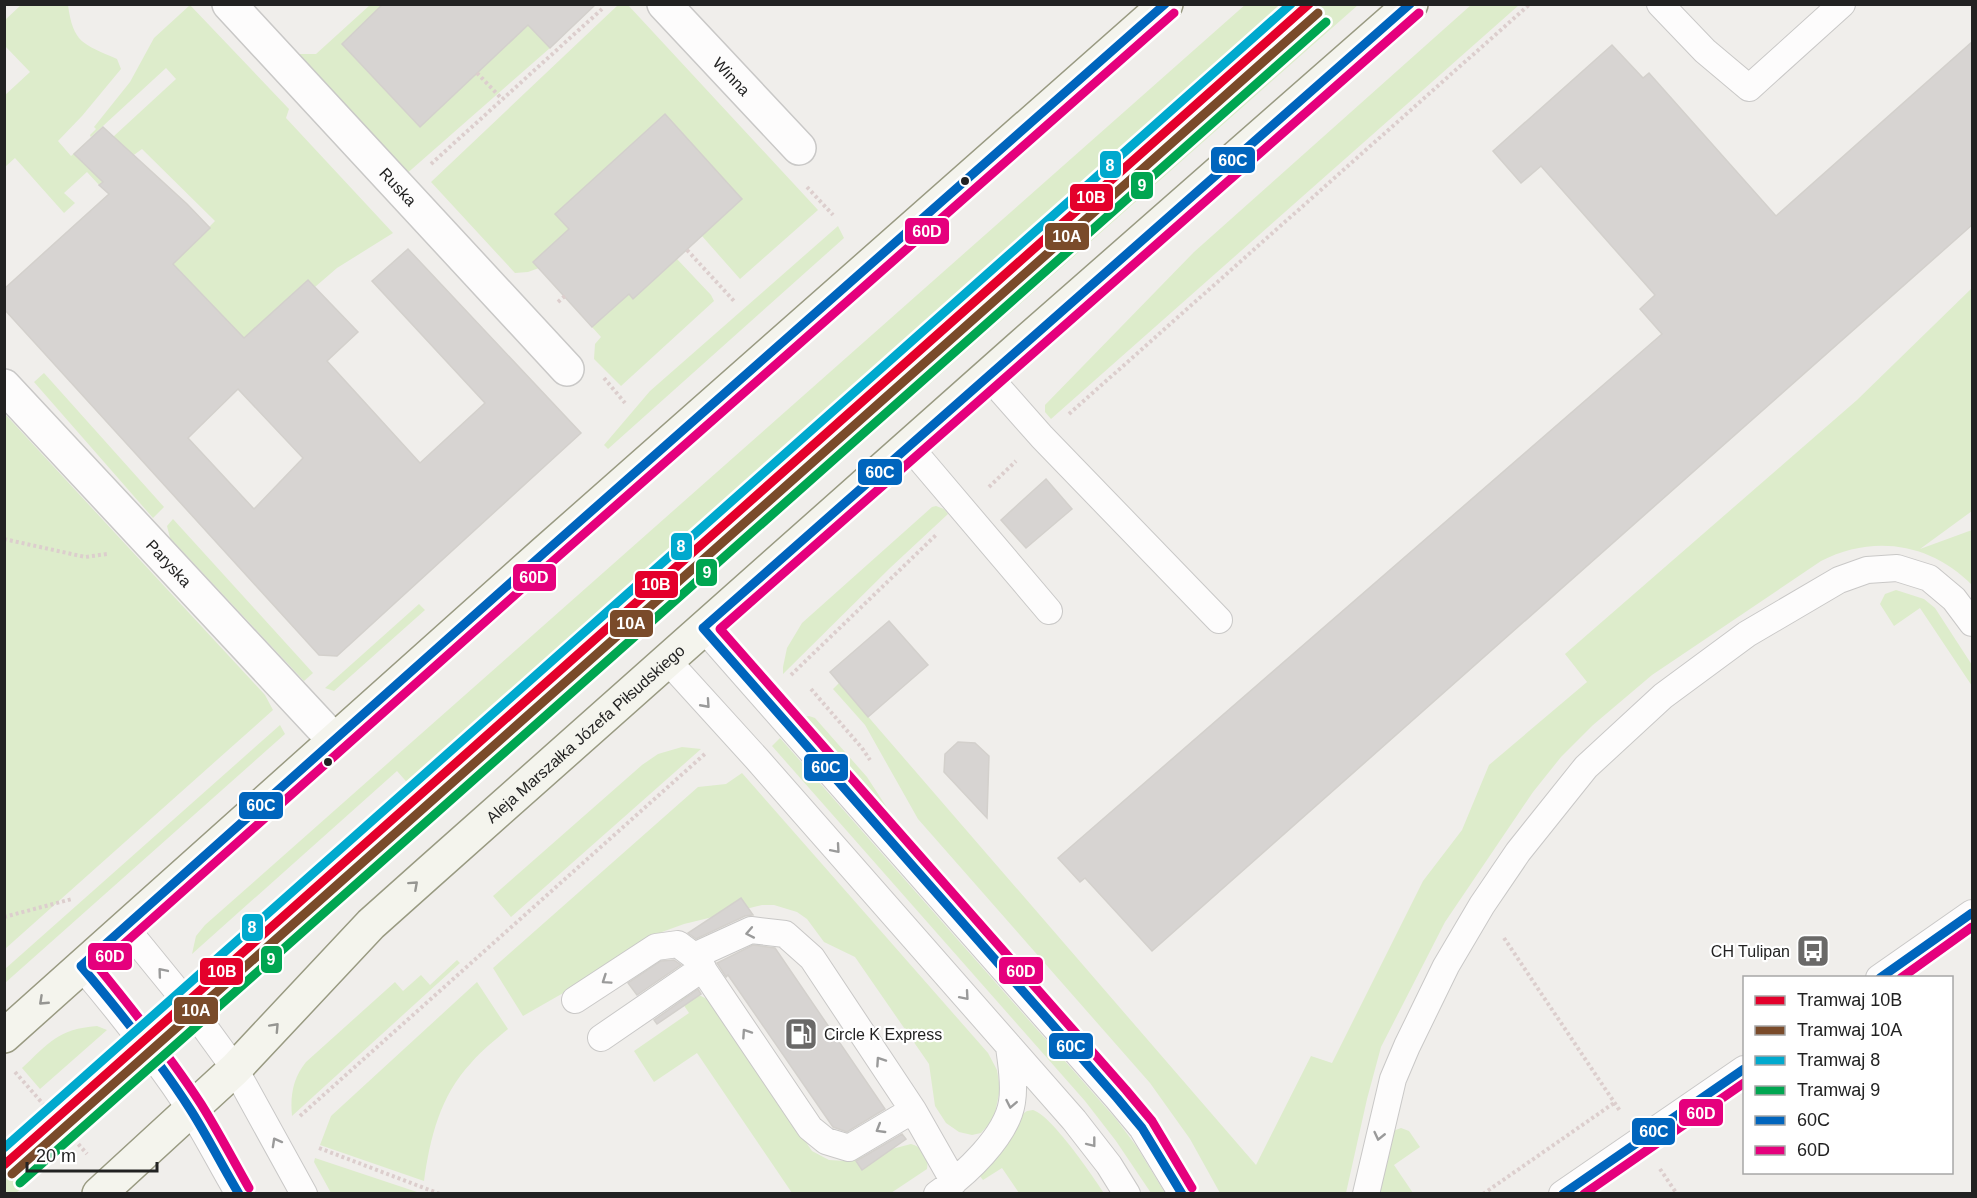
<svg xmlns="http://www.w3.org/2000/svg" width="1977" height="1198" font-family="Helvetica,sans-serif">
<rect width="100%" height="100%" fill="#f0eeeb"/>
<path fill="#ddeccb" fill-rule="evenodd" d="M1246,4l112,1 -1103,976c-12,7 -23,11 -36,7l206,-185 -28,-32 -205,183 4,-18 9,-11z
M21,5h47c5,38 15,39 49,54l4,10 -39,47 -24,25 13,15 20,-18 -1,-3 6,-6 -2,-2 36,-45 24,-44 36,-33 99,104 -3,9 107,115 -56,35 -22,19 -7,-7 -64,58 -71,-74 42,-43 -73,-72 -15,11 -28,25 -12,-13 -23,21 11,10 -11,10 -49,-55 -10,9 -1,-71 26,-24 -25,-26v-26zM166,68l10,11 -75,69 -10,-11z
M370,5h13l-41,39 78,83 108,-102 22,23 -146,128 -109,-122h21z
M618,5h10l190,205 -78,69 -38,-43 40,-37 -77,-85 -96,115 -36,33 6,6 -11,4 -13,1 -84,-91z
M1471,5h48l-468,414 -6,-7v-7l149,-153z
M838,226l6,12 -236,211 -4,-4 46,-54z
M677,259l34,36 3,6 -93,85 -27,-27 1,-15 6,-7 -9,-10 37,-33 4,5z
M1972,288v223l-52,38 52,-19v55c-41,-42 -99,-51 -151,-24l-169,114 -59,50 -32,32 -28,35 -88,130 -64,125 -14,52 -21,94h-126l-30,-54 -40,-56 -232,-264 -53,-94 -32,-36 6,-6 417,482 55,-109 21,7 91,-182 39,-51 27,-65 98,-83 -22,-28 292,-254z
M44,373l120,134 -11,11 -119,-136z
M4,413l261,282 8,15 -268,239z
M936,506l8,3 4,5 -58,54 -107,106v-7l4,-19 15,-25 130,-116z
M173,519l140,154 -9,8 -134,-143 -3,-12z
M1896,590l28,9 11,9 37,57v21l-52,-78 -26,18 -14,-22 5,-10z
M419,604l6,6 -91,81 -9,-3z
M809,716l6,2 52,59 30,46 -94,-106z
M280,725l5,9 -280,249v-14z
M780,738l336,381 21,28 28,46h-14l-35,-52 -31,-40 -313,-355z
M682,747l19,2 -190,168 -18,-21 149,-131 16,-11z
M742,773l246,280 9,17 3,19 -5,24 -5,10 -9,10 -9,2 -13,-3 -13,-9 -11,-17 -6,-42 -74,-107 -31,-15 -17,-23 -10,-7 -23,-7h-12l-78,19 -22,8 -21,10 -55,38 -63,36 -30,-48 205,-181 28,-3z
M457,960l3,3 -168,153c-2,-20 1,-38 14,-54l89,-80 8,9 18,-16 9,10z
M477,982l31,47c-13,11 -26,21 -37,34 -31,33 -41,75 -47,118l-104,-36 11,-29z
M690,995l11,1 8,4 103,151 17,9 17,1 65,-17c12,3 18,13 16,25l-36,24h-99l-95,-140 -43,29 -20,-31 55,-38 -10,-15z
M97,1026l10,4 -67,59 -18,-21c27,-25 36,-39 75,-42z
M131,1065c-1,36 -26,49 -51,70l-12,-13z
M1033,1110c19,6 59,65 71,83h-85l-17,-25 -19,12 -8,-10 46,-55 6,-4z
M1401,1128l8,3 11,16 -26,18 19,28 -35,1 15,-63z
M315,1158l105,35h-89l-17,-31z
M14,1169l13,14 -11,10h-11v-16z"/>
<path fill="#d7d4d2" stroke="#d3d0cc" stroke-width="1.5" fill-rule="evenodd" d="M383,4h213l-46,44 -22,-23 -108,102 -78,-83z
M1972,42v183l-820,726 -67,-73 -5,4 -22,-24 604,-524 -22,-25 15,-14 -114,-129 -20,17 -28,-32 119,-106 31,33 6,-5 127,143z
M665,114l77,85 -109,100 -4,-5 -37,33 -59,-65 36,-33 -14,-15z
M103,127l84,77 23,24 -37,36 71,74 64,-58 50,52 -31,29 93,102 65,-60 -113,-122 36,-32 173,184 -244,223 -18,-1 -315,-346v-20l105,-95 -10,-9 4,-3 -29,-28zM238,389l65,69 -49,51 -66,-71z
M1046,479l26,30 -46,39 -25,-28z
M889,621l39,44 -60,52 -38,-45z
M958,742l17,1 14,13 -2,62 -43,-46 1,-18z
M741,898l12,17 -8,1 -49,23 -8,-6z
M753,945l22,3 110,161 -38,23 -14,-5 -105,-152 -2,2 -9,-14z
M674,960l7,5 -44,30 -9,-12 33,-22z
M698,989l3,5 -44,30 -3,-4z
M902,1134l4,5 -44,31 -6,-9z"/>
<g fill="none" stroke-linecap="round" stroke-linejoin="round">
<g stroke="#c9c8c7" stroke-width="28">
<path id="service" d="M1660,4l45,47 44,37 93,-84
M988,376l54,61 177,183
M909,446l140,165
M703,628l414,470 25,30 40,66
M667,660l90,99 317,361 35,45 18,29
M125,927l62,76 48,66 69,125
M694,956l57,-26 34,4 27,24 101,152
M81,966c39,46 76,93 109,143 18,28 32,57 49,85
M1879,978l93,-65
M575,1000l81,-53 22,-3 16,12 116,172 16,13 23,7 64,-38 41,72
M601,1038l102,-70
M937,1194c28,-19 70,-58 75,-92 3,-19 -1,-38 -3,-56
M1366,1194l27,-115 14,-33 39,-80 36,-61 36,-53 68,-85 77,-71 84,-62 92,-54 28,-10 30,-2 32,10 25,21 18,24
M1562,1194l182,-125"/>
</g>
<g stroke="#c9c8c7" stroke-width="36">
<g id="minor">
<path id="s1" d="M229,4l338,365"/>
<path id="s2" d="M664,4l135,144"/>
<path id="s3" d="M4,386l330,354"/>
</g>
</g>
<g stroke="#999a82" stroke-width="36">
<g id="secondary">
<path d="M4,1036l540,-483 622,-549"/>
<path id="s4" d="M99,1194l136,-125 136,-145 56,-50 591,-525 393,-345"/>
</g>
</g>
<path stroke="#dccecd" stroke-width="4" stroke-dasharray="3 3" stroke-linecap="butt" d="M477,73l25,26
M431,164l171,-155
M807,187l26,28
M687,250l47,51
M558,302l7,-6
M604,378l21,25
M1069,414l461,-410
M989,487l27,-26
M4,539l81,18 22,-3
M791,675l146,-141
M811,689l51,59 8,12
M4,917l68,-18
M1504,938l116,173
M15,1072l72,82
M300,1116l406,-363
M319,1148l121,46
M1660,1169l17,25
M1483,1194l131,-91"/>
<use href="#service" stroke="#fdfcfc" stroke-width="26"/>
<use href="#minor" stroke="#fdfcfc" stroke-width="33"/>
<use href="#secondary" stroke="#f4f4ed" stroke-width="33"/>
<g stroke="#fff" stroke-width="14">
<path id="bus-1" d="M703,628l707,-624
M703,628l414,470 25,30 40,66
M81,966l463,-413 621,-549
M81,966c39,46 77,93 109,143 18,28 32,57 49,85
M1880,978l92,-65
M1563,1194l181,-125"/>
</g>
<g stroke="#fff" stroke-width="14">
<path id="bus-2" d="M1901,978l71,-51
M249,1188c-16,-28 -31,-57 -48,-84 -31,-48 -67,-93 -103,-137l454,-405 622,-549
M1192,1188l-40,-67 -26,-31 -406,-461 699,-616
M1584,1194l160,-111"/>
</g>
<use href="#bus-1" stroke="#0065bd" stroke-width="9"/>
<use href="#bus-2" stroke="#e5007d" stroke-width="9"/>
<g stroke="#fff" stroke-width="14">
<path id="tram-1" d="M4,1165l1305,-1161"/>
</g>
<g stroke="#fff" stroke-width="14">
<path id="tram-2" d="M12,1174l1306,-1161"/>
</g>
<g stroke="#fff" stroke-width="14">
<path id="tram-3" d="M4,1148l1287,-1144"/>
</g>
<g stroke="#fff" stroke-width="14">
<path id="tram-4" d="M20,1183l1306,-1161"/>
</g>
<use href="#tram-1" stroke="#e4002b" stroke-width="9"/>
<use href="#tram-2" stroke="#7a4b2a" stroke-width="9"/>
<use href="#tram-3" stroke="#00a9ce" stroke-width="9"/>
<use href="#tram-4" stroke="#00a651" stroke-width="9"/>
</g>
<defs><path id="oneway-chevron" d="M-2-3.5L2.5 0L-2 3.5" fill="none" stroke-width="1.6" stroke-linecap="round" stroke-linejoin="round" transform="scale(1.5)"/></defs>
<g stroke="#9a9a9a">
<use href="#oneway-chevron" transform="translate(706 704) rotate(48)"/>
<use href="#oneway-chevron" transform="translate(836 849) rotate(49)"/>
<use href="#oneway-chevron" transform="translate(750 933) rotate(169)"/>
<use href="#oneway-chevron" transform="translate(162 972) rotate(-130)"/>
<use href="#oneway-chevron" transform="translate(606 980) rotate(146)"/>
<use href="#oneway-chevron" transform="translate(965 996) rotate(49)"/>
<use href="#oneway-chevron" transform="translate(746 1033) rotate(-124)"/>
<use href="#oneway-chevron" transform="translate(880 1061) rotate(-124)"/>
<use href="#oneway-chevron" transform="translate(1011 1104) rotate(101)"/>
<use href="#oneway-chevron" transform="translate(880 1129) rotate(149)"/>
<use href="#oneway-chevron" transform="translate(1379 1136) rotate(103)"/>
<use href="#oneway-chevron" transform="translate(276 1142) rotate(-119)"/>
<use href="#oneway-chevron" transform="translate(1092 1143) rotate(52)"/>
</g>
<g stroke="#969692">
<use href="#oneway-chevron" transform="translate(414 885) rotate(-42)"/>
<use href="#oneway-chevron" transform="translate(43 1001) rotate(137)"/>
<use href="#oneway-chevron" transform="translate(275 1027) rotate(-47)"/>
</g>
<defs>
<g id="bus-square" transform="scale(1.725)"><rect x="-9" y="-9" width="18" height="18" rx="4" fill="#6a6968" stroke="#fff"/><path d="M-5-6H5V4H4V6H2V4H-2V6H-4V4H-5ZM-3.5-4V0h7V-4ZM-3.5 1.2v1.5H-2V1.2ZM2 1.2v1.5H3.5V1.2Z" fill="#fff"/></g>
<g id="fuel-square" transform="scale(1.725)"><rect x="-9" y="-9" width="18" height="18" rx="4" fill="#6a6968" stroke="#fff"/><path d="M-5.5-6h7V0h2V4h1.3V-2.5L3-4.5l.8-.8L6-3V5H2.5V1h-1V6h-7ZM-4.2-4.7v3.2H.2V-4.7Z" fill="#fff"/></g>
</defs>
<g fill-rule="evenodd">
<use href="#bus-square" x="1813" y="951"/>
<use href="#fuel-square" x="801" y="1034"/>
</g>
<g fill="#222" stroke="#fff" stroke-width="2">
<circle cx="965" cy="181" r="5"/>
<circle cx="328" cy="762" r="5"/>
</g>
<g text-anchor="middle" stroke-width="4.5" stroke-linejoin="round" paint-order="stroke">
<g font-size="16" fill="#222" stroke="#fff">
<text dy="6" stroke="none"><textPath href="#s2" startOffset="99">Winna</textPath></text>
<text dy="6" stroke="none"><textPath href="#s1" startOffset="249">Ruska</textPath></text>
<text dy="6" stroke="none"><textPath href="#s3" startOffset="242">Paryska</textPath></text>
<text dy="6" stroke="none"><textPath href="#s4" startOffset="670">Aleja Marszałka Józefa Piłsudskiego</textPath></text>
</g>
<g font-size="16" fill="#222" stroke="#fff" text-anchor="end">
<text x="1790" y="957">CH Tulipan</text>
<text x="824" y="1040" text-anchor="start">Circle K Express</text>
</g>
</g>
<g stroke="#fff" stroke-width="2">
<rect x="1210" y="146" width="46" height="28" rx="6" fill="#0065bd"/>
<rect x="1099" y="150" width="23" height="29" rx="6" fill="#00a9ce"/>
<rect x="1130" y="171" width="24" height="29" rx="6" fill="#00a651"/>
<rect x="1069" y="183" width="45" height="29" rx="6" fill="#e4002b"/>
<rect x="904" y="217" width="46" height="28" rx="6" fill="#e5007d"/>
<rect x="1044" y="222" width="46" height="29" rx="6" fill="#7a4b2a"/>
<rect x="857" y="458" width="46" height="28" rx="6" fill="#0065bd"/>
<rect x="670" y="532" width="23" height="29" rx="6" fill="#00a9ce"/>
<rect x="695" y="558" width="23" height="29" rx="6" fill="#00a651"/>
<rect x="512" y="563" width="45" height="29" rx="6" fill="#e5007d"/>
<rect x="634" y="570" width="45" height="29" rx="6" fill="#e4002b"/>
<rect x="609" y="609" width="45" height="29" rx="6" fill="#7a4b2a"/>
<rect x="803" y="753" width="46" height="29" rx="6" fill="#0065bd"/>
<rect x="238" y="791" width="46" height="29" rx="6" fill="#0065bd"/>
<rect x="241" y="913" width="23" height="29" rx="6" fill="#00a9ce"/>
<rect x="87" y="942" width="46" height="29" rx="6" fill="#e5007d"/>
<rect x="260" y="945" width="23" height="29" rx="6" fill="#00a651"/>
<rect x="998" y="956" width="46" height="29" rx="6" fill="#e5007d"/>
<rect x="199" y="957" width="45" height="29" rx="6" fill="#e4002b"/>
<rect x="173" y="996" width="46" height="29" rx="6" fill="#7a4b2a"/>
<rect x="1048" y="1032" width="46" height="28" rx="6" fill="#0065bd"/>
<rect x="1678" y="1098" width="46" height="29" rx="6" fill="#e5007d"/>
<rect x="1631" y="1117" width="45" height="29" rx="6" fill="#0065bd"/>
</g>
<g font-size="16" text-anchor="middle" font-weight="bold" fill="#fff">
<text x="1233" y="166">60C</text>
<text x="1110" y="171">8</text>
<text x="1142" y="191">9</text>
<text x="1091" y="203">10B</text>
<text x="927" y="237">60D</text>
<text x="1067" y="242">10A</text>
<text x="880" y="478">60C</text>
<text x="681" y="552">8</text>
<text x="707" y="578">9</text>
<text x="534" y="583">60D</text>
<text x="656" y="590">10B</text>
<text x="631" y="629">10A</text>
<text x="826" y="773">60C</text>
<text x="261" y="811">60C</text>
<text x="252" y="933">8</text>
<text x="110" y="962">60D</text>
<text x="271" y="965">9</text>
<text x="1021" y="977">60D</text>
<text x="222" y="977">10B</text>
<text x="196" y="1016">10A</text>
<text x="1071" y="1052">60C</text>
<text x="1701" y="1119">60D</text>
<text x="1654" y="1137">60C</text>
</g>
<rect width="1977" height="1198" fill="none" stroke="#222222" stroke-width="12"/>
<rect x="1743" y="976" width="210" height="198" fill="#ffffff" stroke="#a7a7a7" stroke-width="1.5"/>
<rect x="1755" y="996" width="30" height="9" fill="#e4002b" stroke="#a7a7a7" stroke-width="1.5"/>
<text x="1797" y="1006" font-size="18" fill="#222222">Tramwaj 10B</text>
<rect x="1755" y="1026" width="30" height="9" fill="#7a4b2a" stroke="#a7a7a7" stroke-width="1.5"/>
<text x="1797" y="1036" font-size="18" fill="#222222">Tramwaj 10A</text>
<rect x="1755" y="1056" width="30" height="9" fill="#00a9ce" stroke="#a7a7a7" stroke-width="1.5"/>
<text x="1797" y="1066" font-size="18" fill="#222222">Tramwaj 8</text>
<rect x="1755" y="1086" width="30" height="9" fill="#00a651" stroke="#a7a7a7" stroke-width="1.5"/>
<text x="1797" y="1096" font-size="18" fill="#222222">Tramwaj 9</text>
<rect x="1755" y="1116" width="30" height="9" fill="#0065bd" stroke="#a7a7a7" stroke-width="1.5"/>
<text x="1797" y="1126" font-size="18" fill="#222222">60C</text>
<rect x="1755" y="1146" width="30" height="9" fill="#e5007d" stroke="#a7a7a7" stroke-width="1.5"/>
<text x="1797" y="1156" font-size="18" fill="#222222">60D</text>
<path d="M27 1162v9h130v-9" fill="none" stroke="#222222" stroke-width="3"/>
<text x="36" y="1162" font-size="18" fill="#222222" stroke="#ffffff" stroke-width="4.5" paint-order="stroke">20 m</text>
</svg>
